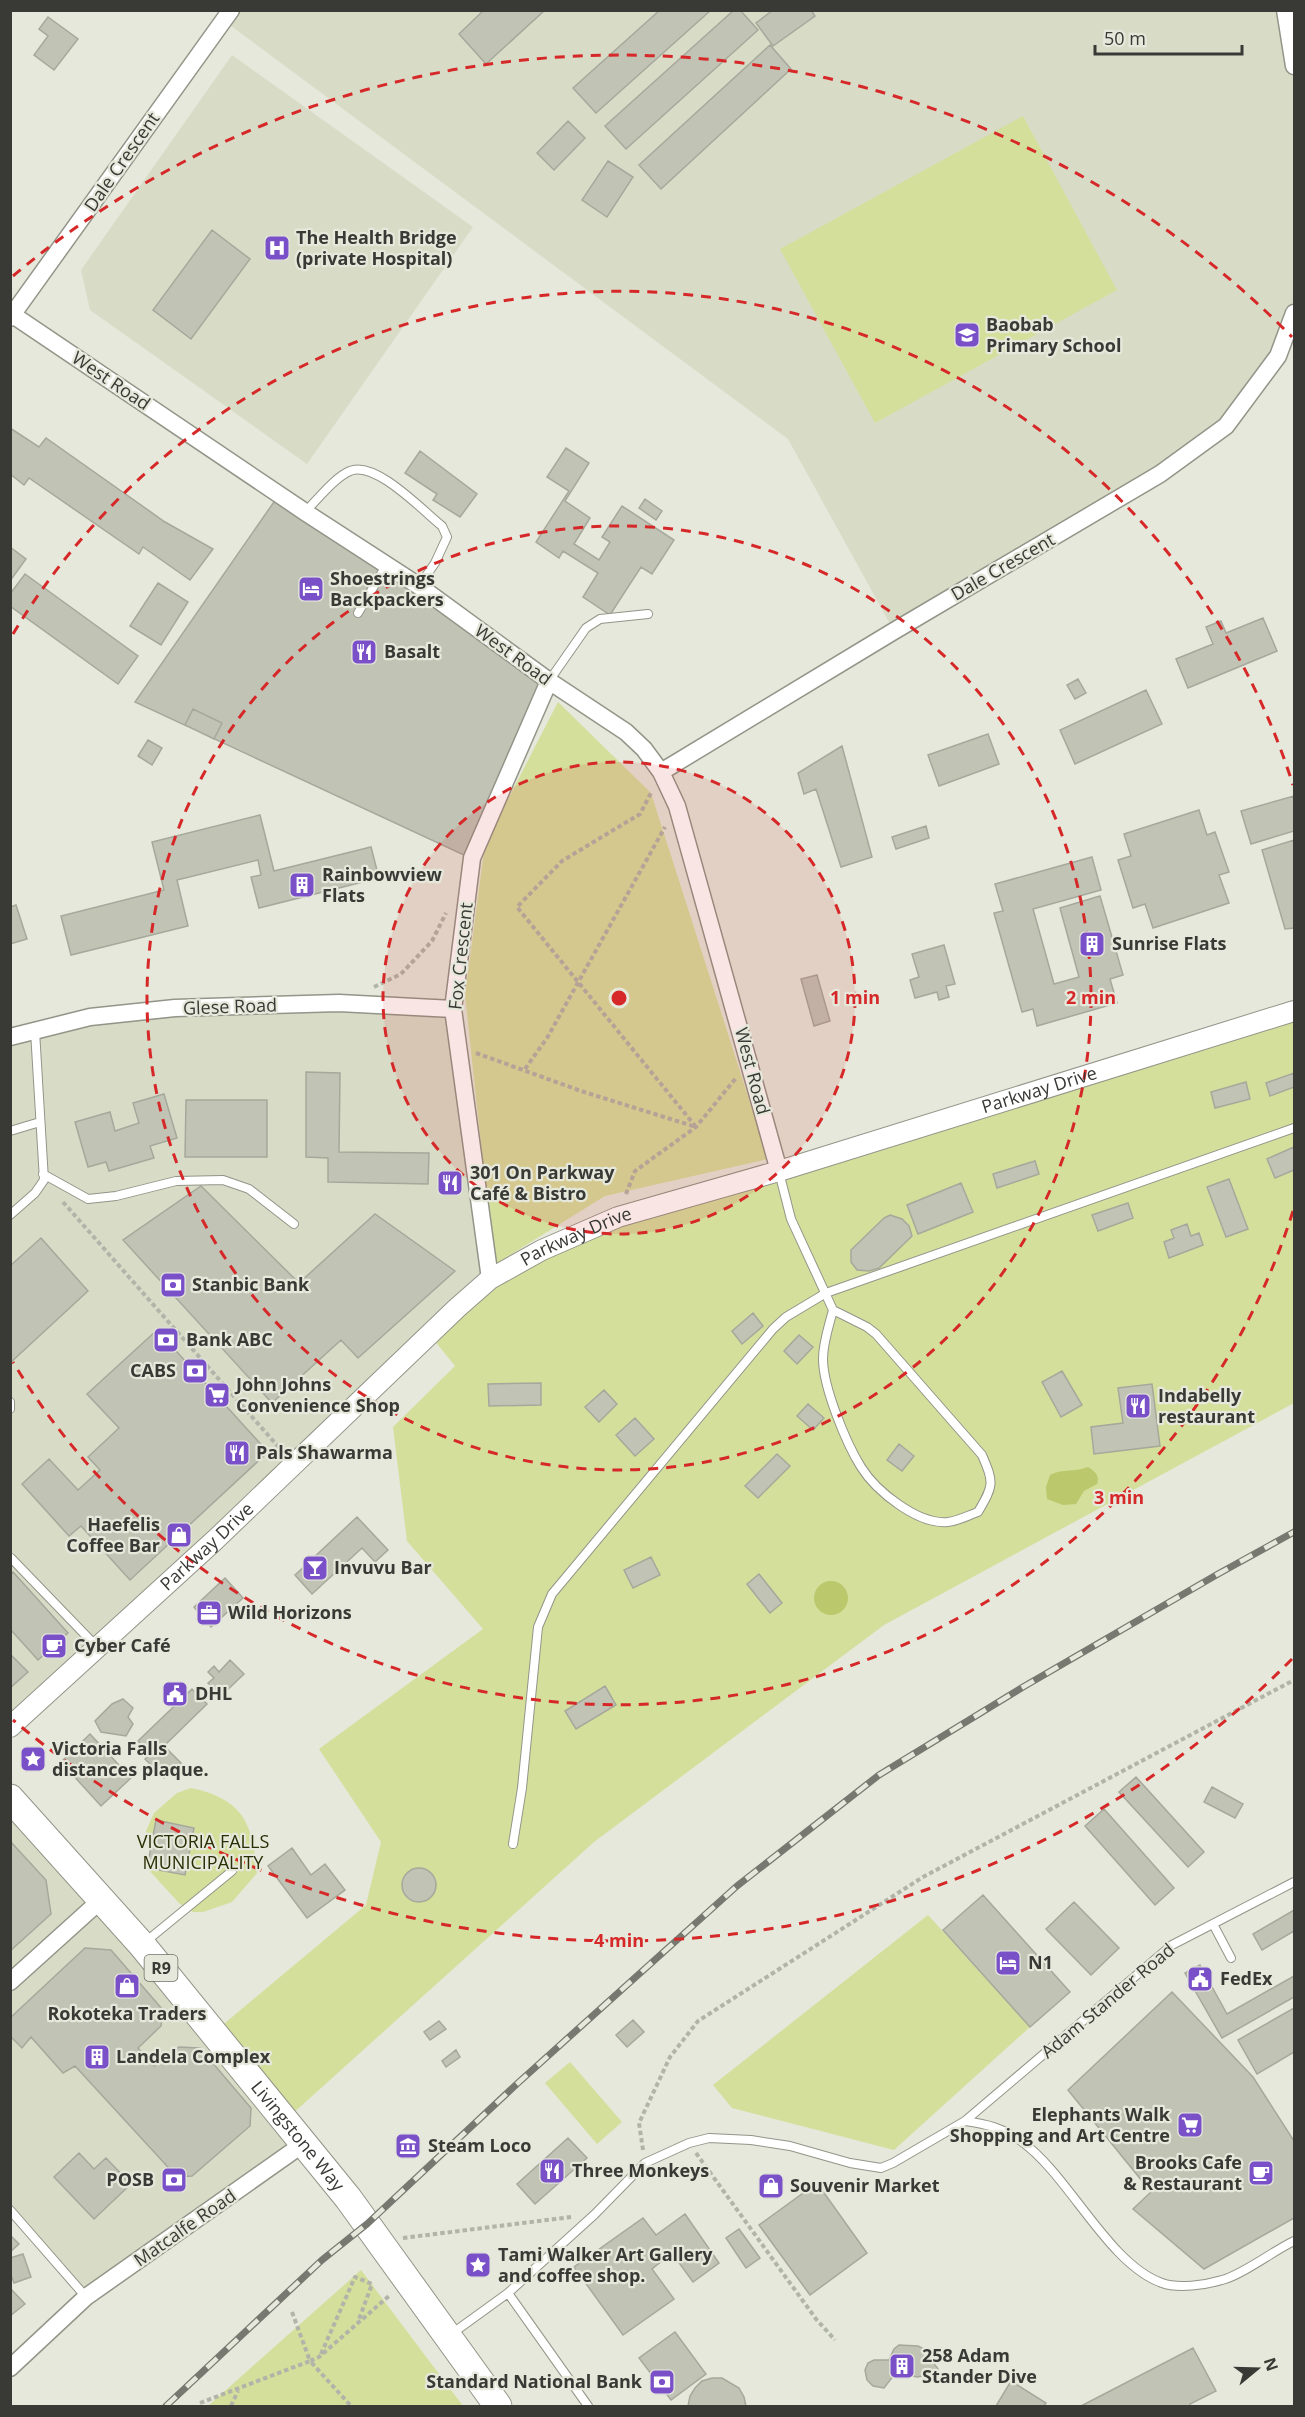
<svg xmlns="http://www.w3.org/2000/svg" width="1305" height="2417" font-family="'Open Sans',sans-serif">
<rect width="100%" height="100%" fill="#e5e8da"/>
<path fill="#d8dcc7" d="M231,10l1054,1 9,55v247l-68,113 -332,205 -106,-192 -565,-419z
M232,55l241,172 -166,237 -217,-154 -9,-40z
M175,1008l278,1 37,270 -479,448v-690z
M10,1798l293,346 -217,153 -75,-87z"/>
<path fill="#d4df9c" d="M1023,116l94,174 -242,133 -95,-174z
M558,702l93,91 117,366 -163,37 -111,69 -29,-270 20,-151z
M1294,1015v388l-410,222 -290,217 -304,274 -71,-88 147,-123 15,-63 -62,-93 164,-120 -76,-88 -14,-114 62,-61 -21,-26 62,-62 136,-62z
M191,1788c52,11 62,35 66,85l-25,29 -29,10h-10l-14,-9 -32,-35 3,-16 -4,-21 8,-18 23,-20z
M928,1915l102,112 -136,123 -162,-42 -19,-23z
M570,2062l52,60 -25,22 -52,-61z
M361,2270l102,136h-255z"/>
<path fill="#bbc86b" d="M1088,1467c7,4 12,9 9,17l-13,7 -8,13 -13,1 -16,-6 -1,-12 4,-12c12,-7 23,-2 38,-8z
M814 1598a17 17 0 1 1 34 0a17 17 0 1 1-34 0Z"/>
<path fill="#c1c3b5" stroke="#a6a89b" stroke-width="1.5" d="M484,10h61l-59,54 -27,-30z
M660,10h51l-115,103 -23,-25z
M734,10h6l18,20 -132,119 -21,-23z
M773,10h38l4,6 -42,30 -17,-23z
M48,17l30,22 -24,31 -20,-15 14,-19 -9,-7z
M770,45l21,24 -130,120 -22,-24z
M568,121l17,17 -31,32 -17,-17z
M608,161l25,16 -26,40 -25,-17z
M212,230l38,29 -59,80 -38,-29z
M10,428l29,19 7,-9 119,84 48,27 -23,31 -47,-33 -4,7 -110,-76 -5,7 -14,-11z
M566,448l23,15 -24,38 25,17 -16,26 25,16 11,-18 -8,-5 20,-31 52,34 -22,34 -11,-7 -31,48 -27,-18 15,-24 -35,-22 -4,7 -23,-16 33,-51 -22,-14z
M420,451l57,43 -17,23 -27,-17 4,-6 -32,-21z
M276,499l266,180 -76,177 -331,-154z
M645,499l17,12 -6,9 -17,-12z
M10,547l16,12 -16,22z
M25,574l113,82 -20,28 -108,-78v-12z
M158,583l30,19 -27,43 -31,-19z
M1263,618l14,33 -89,37 -12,-29 37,-15 -7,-17 15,-6 5,12z
M1078,679l8,14 -11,6 -8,-14z
M1146,690l16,34 -87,40 -15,-34z
M193,709l29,14 -8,16 -29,-14z
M988,734l11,30 -60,22 -11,-31z
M148,740l14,8 -10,17 -14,-9z
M842,746l30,111 -31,10 -25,-78 -12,5 -6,-21z
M1294,796v35l-43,13 -10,-33z
M1199,810l8,25 8,-3 14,40 -10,3 10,28 -76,25 -8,-24 -12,4 -15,-48 13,-4 -7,-22z
M260,815l14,56 97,-24 8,31 -120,30 -8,-31 10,-2 -3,-15 -81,20 11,46 -117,29 -10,-39 103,-26 -12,-48z
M926,826l3,12 -33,11 -4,-12z
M1294,840v88l-9,1 -23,-79z
M1092,857l9,33 -68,19 21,75 25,-7 -19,-69 40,-12 23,79 -13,4 7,24 -80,23 -4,-17 -11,3 -28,-99 9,-2 -8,-27z
M16,905l11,34 -17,5v-37z
M944,945l11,39 -9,2 3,11 -10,3 -2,-8 -22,6 -5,-18 9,-3 -7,-23z
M817,975l13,46 -16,5 -13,-47z
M306,1072l34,1 -1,79 90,1 -1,31 -100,-2v-24l-22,-1z
M1294,1073v14l-24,9 -4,-13z
M1246,1082l4,17 -35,9 -4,-16z
M164,1094l13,44 -27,8 4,12 -45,13 -3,-9 -18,5 -13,-45 35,-10 5,19 24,-8 -6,-20z
M186,1100h81v57h-82z
M1294,1147v23l-19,8 -8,-19z
M1035,1161l4,13 -42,14 -4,-14z
M1229,1179l19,50 -22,8 -19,-50z
M961,1183l12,29 -55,22 -11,-29z
M201,1186l98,97 76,-69 80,57 -97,87 -17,-18 -69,63 -149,-163z
M1128,1203l5,15 -35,13 -6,-16z
M890,1215l12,4 7,7 3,10 -33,32 -10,3 -12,-1 -6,-8v-12l33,-32z
M1187,1224l4,12 8,-3 4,12 -34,13 -5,-16 10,-4 -3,-8z
M41,1238l47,53 -78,72v-97z
M753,1313l10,13 -21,18 -10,-13z
M157,1330l111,122 -138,128 -49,-54 -12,10 -47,-52 27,-25 29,31 22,-20 -12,-13 31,-29 -32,-34z
M799,1335l14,12 -16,17 -13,-13z
M1062,1371l20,34 -21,12 -19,-35z
M541,1383v22l-52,1 -1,-22z
M1152,1384l8,62 -66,8 -3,-27 32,-4 -5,-35z
M604,1390l13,14 -18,18 -14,-15z
M808,1404l16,14 -11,12 -16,-14z
M635,1418l19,21 -19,17 -19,-21z
M899,1444l15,12 -12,15 -15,-11z
M777,1454l13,12 -32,32 -13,-12z
M357,1517l31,33 -13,12 -13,-14 -50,46 -17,-19z
M651,1557l9,18 -27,13 -9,-18z
M13,1572l55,61 -30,27 -28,-31v-54z
M759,1574l23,29 -12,10 -23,-29z
M225,1578l18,20 -32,29 -17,-20z
M10,1654l18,18 -18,16z
M230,1660l14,14 -23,22 -13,-13 6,-5 -6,-6 6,-6 5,6z
M605,1686l11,19 -40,24 -11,-18z
M192,1689l15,15 -43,42 17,17 -17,15 -19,-19 6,-5 -13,-13z
M123,1699l10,9 -5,9 5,7 -7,12 -25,-4 -6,-11 17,-17z
M90,1734l41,44 -30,28 -40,-44z
M1136,1777l68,75 -16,15 -69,-75z
M1212,1787l31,17 -8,14 -31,-16z
M1104,1809l70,79 -19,17 -70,-79z
M156,1820l38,8 -9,47 -38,-7z
M10,1841l36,39 5,34 -41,37z
M292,1848l19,27 14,-11 20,26 -38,28 -39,-52z
M402 1885a17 17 0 1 1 34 0a17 17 0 1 1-34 0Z
M983,1895l87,97 -40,35 -87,-97z
M1074,1902l45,46 -28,27 -45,-46z
M1294,1910v21l-32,19 -9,-16z
M85,1948l26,2 52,60 -2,16 -23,22 16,18 25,-19 21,1 51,60 -1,18 -58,50 -15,1 -102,-111 -12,7 -32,-36 -9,11 -11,-11 -1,-19z
M1200,1965l27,49 67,-38v21l-72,41 -37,-65z
M1172,1992l81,85 41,64v77l-90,51 -71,-60 18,-17 -83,-102z
M1294,2008v44l-37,22 -19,-34z
M633,2020l11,12 -17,15 -11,-12z
M439,2021l7,8 -16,11 -6,-8z
M456,2050l4,7 -14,10 -4,-6z
M568,2138l19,20 -52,46 -18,-20z
M79,2153l15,16 12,-11 25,26 -37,35 -40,-42z
M817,2183l50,70 -57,42 -51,-70z
M685,2214l34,49 -26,19 -21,-29 -20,16 22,30 -51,36 -49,-68 69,-49 13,17z
M739,2229l21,29 -14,10 -20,-30z
M10,2235l9,9 -9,8z
M23,2254l8,23 -17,6 -4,-11v-14z
M11,2289l14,15 -15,12v-26z
M675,2332l31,42 -35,26 -32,-42z
M899,2345l19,1 6,3 14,20 -3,5 -18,3 -18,-4 -5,2 -10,13 -11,-2 -6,-6 -2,-10 3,-7 6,-3h15l5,-11z
M1193,2348l23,43 -26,13 1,2h-110z
M712,2378h10l17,10 5,9 2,9h-58l2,-10 5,-8 7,-7z
M1011,2381l35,22 -2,3h-48z"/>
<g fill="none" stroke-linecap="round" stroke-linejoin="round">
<g stroke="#929588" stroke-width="10">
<path id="service" d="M305,512c12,-12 30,-35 45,-41 25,-11 72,39 92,55l5,11 -12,26 -16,23
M358,613l29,-49
M549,681l37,-53 14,-9 48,-5
M10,1131l30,-9
M779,1172l12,47 42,91 34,17 9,7 106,121c12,28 12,30 -4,57 -9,3 -20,9 -30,10 -30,3 -72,-31 -87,-55 -15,-24 -38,-80 -38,-108 0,-17 6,-33 10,-49
M43,1174l45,25 28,-3 60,-15 47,-1 26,9 45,35
M10,1215l25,-22 9,-13 -9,-149
M10,1402v7
M11,1558l86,89
M513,1844l9,-56 16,-161 14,-33 221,-265 13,-12 40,-24 468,-165
M1213,1924l18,34
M144,1943l88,-72
M965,2121c21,3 39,7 56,20 48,34 87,123 141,142 16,6 43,2 60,-3 20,-5 51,-29 72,-39
M10,2210l76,87
M508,2293l80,113
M450,2335l58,-42 87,-79 50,-51 44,-20 20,-5 42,2 39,6 60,17 31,5 12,-5 72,-42 207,-176 122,-63"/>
</g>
<g stroke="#929588" stroke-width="19">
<path id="minor" d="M1285,10l9,56
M10,313l295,199 114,74 130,95 77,51 18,17 17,23 16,34 102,365
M10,318l221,-308
M661,772l233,-141 266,-157 66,-48 52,-70 16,-43
M10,1037l80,-20 85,-9 164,-5 114,6
M490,1279l-37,-270 19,-151 77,-177
M10,1982l92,-83
M10,2368l76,-71 217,-153"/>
</g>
<g stroke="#929588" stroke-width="22">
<g id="tertiary">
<path id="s1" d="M10,1727l205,-187 242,-232 33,-29 52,-29 76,-33 161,-46 515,-160"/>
</g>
</g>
<g stroke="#929588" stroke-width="29">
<g id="trunk">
<path id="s2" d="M10,1798l132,147 206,253 150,208"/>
</g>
</g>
<path stroke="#b1b4a8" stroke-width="4" stroke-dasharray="4.5 3" stroke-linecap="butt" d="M374,987l27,-13 31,-33 14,-28
M476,1053l105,38 115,36 -179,-220 45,-46 78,-47 12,-23
M525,1069l22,-31 118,-211
M626,1194l9,-23 61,-44 40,-49
M63,1202l219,249
M643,2150l-4,-27 31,-66 28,-36 225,-144 371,-197
M696,2153l120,166 19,21
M403,2238l168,-21
M292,2312l18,49 9,-4 71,-62
M321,2354l34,-77 17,7 -14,38
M200,2403l110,-42 41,45
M231,2406l7,-15"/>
<use href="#service" stroke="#fff" stroke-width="8"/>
<use href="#minor" stroke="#fff" stroke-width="16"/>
<use href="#tertiary" stroke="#fff" stroke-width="20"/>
<use href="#trunk" stroke="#fff" stroke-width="27"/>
<g stroke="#777971" stroke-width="7">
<path id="rail" d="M166,2406l156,-146 45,-36 152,-142 218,-196 142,-111 144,-88 195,-113 76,-42"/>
</g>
<use href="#rail" stroke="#e5e8da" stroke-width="4.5" stroke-dasharray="14" stroke-linecap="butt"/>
</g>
<circle cx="619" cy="998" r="236" fill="#d62828" fill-opacity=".12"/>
<g fill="none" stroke="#d62828" stroke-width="3" stroke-dasharray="10 8">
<circle cx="619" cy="998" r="236"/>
<circle cx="619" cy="998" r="472"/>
<path d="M1293 1211A707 707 0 0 1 13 1362M13 634A707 707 0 0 1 1293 785"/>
<path d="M1292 1659A943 943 0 0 1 13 1720M13 276A943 943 0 0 1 1292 337"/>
</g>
<defs>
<g id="hospital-square" transform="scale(1.35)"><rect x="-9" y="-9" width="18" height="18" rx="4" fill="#7a50c9" stroke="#e5e8da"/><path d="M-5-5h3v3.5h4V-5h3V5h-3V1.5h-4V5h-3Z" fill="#fff"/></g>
<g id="school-square" transform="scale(1.35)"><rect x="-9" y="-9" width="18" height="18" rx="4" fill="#7a50c9" stroke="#e5e8da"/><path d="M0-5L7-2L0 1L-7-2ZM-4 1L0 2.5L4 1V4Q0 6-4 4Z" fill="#fff"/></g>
<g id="hotel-square" transform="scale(1.35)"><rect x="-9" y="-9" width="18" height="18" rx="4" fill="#7a50c9" stroke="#e5e8da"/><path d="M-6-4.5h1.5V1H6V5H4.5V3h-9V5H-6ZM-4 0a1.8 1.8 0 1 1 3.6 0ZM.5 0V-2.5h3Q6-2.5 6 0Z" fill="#fff"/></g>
<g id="restaurant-square" transform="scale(1.35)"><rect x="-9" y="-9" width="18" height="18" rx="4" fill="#7a50c9" stroke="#e5e8da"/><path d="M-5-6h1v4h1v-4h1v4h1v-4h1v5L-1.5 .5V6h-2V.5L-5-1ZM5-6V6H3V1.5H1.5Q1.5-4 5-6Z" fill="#fff"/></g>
<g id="building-square" transform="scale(1.35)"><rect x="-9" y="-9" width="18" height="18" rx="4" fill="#7a50c9" stroke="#e5e8da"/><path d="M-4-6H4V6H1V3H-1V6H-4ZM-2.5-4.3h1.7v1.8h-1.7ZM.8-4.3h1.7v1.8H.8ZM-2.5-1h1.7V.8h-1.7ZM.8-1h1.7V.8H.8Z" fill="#fff"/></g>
<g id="bank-square" transform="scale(1.35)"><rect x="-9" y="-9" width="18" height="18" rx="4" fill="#7a50c9" stroke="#e5e8da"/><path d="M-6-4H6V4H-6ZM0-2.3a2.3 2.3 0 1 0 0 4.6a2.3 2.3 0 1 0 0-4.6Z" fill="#fff"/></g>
<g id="supermarket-square" transform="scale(1.35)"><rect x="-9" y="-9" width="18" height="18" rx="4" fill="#7a50c9" stroke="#e5e8da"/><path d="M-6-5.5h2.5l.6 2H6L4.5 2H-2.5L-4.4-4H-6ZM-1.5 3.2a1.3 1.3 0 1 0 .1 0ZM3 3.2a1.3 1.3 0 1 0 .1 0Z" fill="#fff"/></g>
<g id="shop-square" transform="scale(1.35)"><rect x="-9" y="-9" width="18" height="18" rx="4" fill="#7a50c9" stroke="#e5e8da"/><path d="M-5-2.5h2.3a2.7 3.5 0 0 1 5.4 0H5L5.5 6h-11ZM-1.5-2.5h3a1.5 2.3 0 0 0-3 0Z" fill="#fff"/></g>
<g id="bar-square" transform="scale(1.35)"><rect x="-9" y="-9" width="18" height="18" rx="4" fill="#7a50c9" stroke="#e5e8da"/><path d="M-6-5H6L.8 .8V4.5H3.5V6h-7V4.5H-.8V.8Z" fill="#fff"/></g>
<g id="office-square" transform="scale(1.35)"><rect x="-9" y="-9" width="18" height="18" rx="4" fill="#7a50c9" stroke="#e5e8da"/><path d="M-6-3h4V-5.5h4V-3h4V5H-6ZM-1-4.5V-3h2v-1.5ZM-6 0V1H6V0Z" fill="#fff"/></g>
<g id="cafe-square" transform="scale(1.35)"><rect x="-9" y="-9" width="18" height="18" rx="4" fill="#7a50c9" stroke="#e5e8da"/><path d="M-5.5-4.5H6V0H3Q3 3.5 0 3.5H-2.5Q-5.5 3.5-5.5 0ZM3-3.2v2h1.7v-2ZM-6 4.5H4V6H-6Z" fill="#fff"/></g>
<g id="civic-square" transform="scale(1.35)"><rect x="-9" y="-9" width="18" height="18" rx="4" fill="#7a50c9" stroke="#e5e8da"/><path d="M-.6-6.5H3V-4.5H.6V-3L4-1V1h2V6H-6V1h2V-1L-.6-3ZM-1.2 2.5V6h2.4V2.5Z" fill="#fff"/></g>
<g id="sight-square" transform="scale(1.35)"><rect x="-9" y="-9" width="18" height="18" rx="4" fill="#7a50c9" stroke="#e5e8da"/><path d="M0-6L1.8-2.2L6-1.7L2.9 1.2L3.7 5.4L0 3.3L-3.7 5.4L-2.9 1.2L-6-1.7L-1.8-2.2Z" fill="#fff"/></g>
<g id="museum-square" transform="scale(1.35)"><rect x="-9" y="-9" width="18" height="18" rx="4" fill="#7a50c9" stroke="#e5e8da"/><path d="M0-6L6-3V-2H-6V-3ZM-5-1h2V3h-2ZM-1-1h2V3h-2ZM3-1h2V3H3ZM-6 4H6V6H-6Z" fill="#fff"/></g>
</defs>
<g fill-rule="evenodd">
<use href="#hospital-square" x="277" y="248"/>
<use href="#school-square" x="967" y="335"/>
<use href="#hotel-square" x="311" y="589"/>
<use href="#restaurant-square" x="364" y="652"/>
<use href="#building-square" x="302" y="885"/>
<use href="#building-square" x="1092" y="944"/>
<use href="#restaurant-square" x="450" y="1183"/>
<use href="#bank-square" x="173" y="1285"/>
<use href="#bank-square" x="166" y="1340"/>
<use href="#bank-square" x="195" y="1371"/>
<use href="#supermarket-square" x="217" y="1395"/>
<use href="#restaurant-square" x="1138" y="1406"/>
<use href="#restaurant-square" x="237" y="1453"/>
<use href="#shop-square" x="179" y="1535"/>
<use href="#bar-square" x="315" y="1568"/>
<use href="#office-square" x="209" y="1613"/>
<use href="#cafe-square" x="54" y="1646"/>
<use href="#civic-square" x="175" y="1694"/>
<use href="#sight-square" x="33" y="1759"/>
<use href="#hotel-square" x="1008" y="1963"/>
<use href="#civic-square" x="1200" y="1979"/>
<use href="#shop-square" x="127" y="1986"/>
<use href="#building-square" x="97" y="2057"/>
<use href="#supermarket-square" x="1190" y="2125"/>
<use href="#museum-square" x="408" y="2146"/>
<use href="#restaurant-square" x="552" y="2171"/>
<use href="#cafe-square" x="1261" y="2173"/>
<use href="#bank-square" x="174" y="2180"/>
<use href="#shop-square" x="771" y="2186"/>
<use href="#sight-square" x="478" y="2265"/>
<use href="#building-square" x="902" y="2366"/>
<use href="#bank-square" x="662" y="2382"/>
</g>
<g text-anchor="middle" stroke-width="4.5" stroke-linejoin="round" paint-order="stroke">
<rect fill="#e5e8da" stroke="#6d6e66" stroke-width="1.5" x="144.5" y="1955" width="33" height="26" rx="4.5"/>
<g font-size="16" font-weight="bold" fill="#393a35">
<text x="161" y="1974">R9</text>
</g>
<g font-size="18" fill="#393a35" stroke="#e5e8da">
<text transform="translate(122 162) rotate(-55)" y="6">Dale Crescent</text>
<text transform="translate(111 381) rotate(34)" y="6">West Road</text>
<text transform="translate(1003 567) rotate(-30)" y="6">Dale Crescent</text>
<text transform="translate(513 655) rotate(36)" y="6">West Road</text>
<text transform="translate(461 956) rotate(-84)" y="6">Fox Crescent</text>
<text transform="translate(230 1007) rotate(-2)" y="6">Glese Road</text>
<text transform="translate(752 1071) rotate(75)" y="6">West Road</text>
<text dy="6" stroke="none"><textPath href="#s1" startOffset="1239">Parkway Drive</textPath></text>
<text dy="6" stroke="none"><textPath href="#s1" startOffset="753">Parkway Drive</textPath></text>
<text dy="6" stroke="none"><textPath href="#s1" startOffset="267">Parkway Drive</textPath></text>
<text transform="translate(1108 2001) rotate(-40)" y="6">Adam Stander Road</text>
<text dy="6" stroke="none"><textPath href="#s2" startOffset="444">Livingstone Way</textPath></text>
<text transform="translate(185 2228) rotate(-35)" y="6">Matcalfe Road</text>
</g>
<g font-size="18" font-weight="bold" fill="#393a35" stroke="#e5e8da" text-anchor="start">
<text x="296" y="244">The Health Bridge<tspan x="296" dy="21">(private Hospital)</tspan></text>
<text x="986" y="331">Baobab<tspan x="986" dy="21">Primary School</tspan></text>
<text x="330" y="585">Shoestrings<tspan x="330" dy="21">Backpackers</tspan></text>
<text x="384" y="658">Basalt</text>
<text x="322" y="881">Rainbowview<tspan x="322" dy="21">Flats</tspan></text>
<text x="1112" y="950">Sunrise Flats</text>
<text x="470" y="1179">301 On Parkway<tspan x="470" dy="21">Café &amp; Bistro</tspan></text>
<text x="192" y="1291">Stanbic Bank</text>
<text x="186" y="1346">Bank ABC</text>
<text x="176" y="1377" text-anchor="end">CABS</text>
<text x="236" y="1391">John Johns<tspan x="236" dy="21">Convenience Shop</tspan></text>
<text x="1158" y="1402">Indabelly<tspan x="1158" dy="21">restaurant</tspan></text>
<text x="256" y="1459">Pals Shawarma</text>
<text x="160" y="1531" text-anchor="end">Haefelis<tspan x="160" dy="21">Coffee Bar</tspan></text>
<text x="334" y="1574">Invuvu Bar</text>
<text x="228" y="1619">Wild Horizons</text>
<text x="74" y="1652">Cyber Café</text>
<text x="195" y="1700">DHL</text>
<text x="52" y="1755">Victoria Falls<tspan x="52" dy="21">distances plaque.</tspan></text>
<text x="1028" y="1969">N1</text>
<text x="1220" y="1985">FedEx</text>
<text x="127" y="2020" text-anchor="middle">Rokoteka Traders</text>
<text x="116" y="2063">Landela Complex</text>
<text x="1170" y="2121" text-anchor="end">Elephants Walk<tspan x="1170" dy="21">Shopping and Art Centre</tspan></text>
<text x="428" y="2152">Steam Loco</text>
<text x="1242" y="2169" text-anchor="end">Brooks Cafe<tspan x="1242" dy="21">&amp; Restaurant</tspan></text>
<text x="572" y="2177">Three Monkeys</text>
<text x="154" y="2186" text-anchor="end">POSB</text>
<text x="790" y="2192">Souvenir Market</text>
<text x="498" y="2261">Tami Walker Art Gallery<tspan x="498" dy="21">and coffee shop.</tspan></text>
<text x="922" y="2362">258 Adam<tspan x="922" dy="21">Stander Dive</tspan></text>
<text x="642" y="2388" text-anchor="end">Standard National Bank</text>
</g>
<g font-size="18" fill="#2a2e05" stroke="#e5e8da">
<text x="203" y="1848">VICTORIA FALLS<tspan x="203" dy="21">MUNICIPALITY</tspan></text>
</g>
</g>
<circle cx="619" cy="998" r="9" fill="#d62828" stroke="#e5e8da" stroke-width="3"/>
<g font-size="18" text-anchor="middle" font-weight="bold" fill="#d62828" stroke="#e5e8da" stroke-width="4.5" stroke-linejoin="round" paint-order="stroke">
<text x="855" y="1004">1 min</text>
<text x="1091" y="1004">2 min</text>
<text x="1119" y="1504">3 min</text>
<text x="619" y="1947">4 min</text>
</g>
<rect width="1305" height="2417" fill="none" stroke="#393a35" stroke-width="24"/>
<g transform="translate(1257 2369) rotate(71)" stroke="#e5e8da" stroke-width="4.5" paint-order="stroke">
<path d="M0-4.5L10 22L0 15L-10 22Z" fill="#393a35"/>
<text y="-9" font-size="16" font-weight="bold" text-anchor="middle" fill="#393a35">N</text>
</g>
<path d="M1095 45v9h147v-9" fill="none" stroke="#393a35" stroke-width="3"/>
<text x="1104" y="45" font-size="18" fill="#393a35" stroke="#e5e8da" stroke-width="4.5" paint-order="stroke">50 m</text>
</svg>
